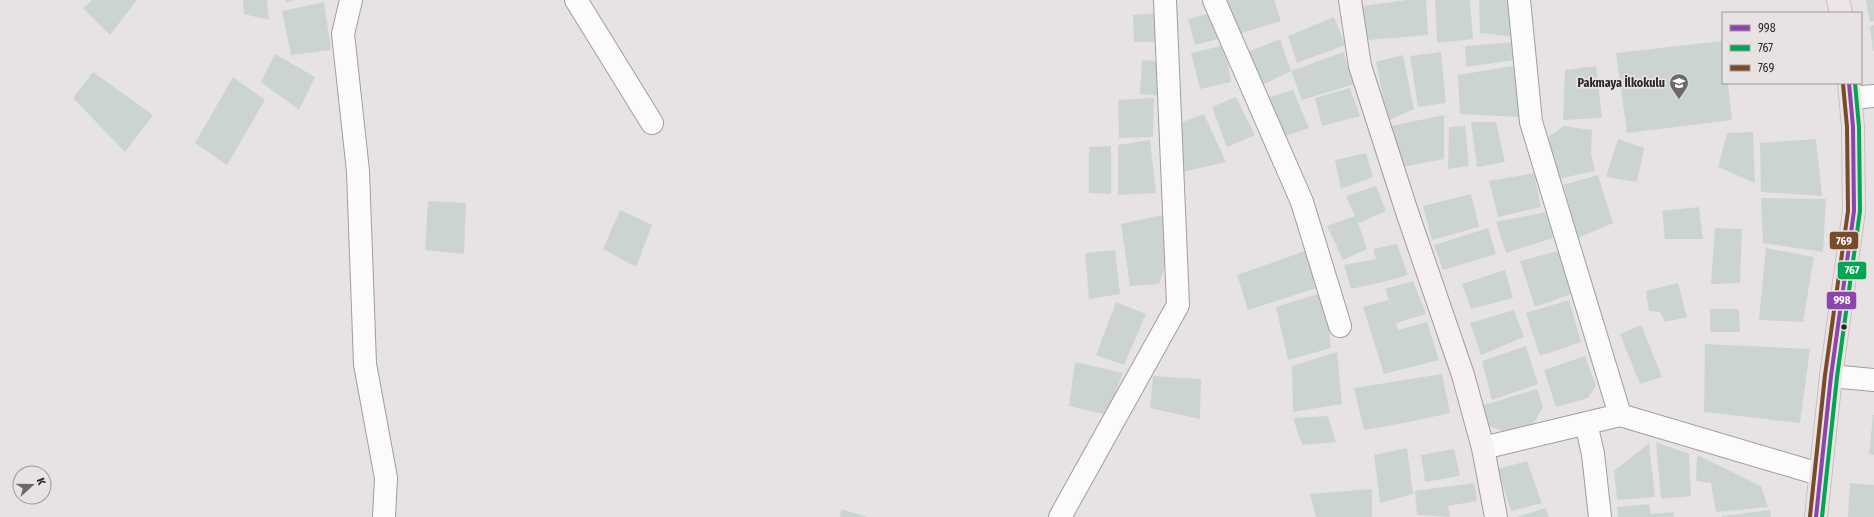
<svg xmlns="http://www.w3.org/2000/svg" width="1874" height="517" font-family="'Fira Sans Condensed',sans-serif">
<rect width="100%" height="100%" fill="#e8e3e3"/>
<path fill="#cbd4d3" d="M92,0h45l-27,35 -27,-27z
M243,0h24l2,20 -25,-6z
M286,0h9l-9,3z
M1224,0h50l7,21 -49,15z
M1407,0h19l2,35 -60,5 -6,-34z
M1435,0h35l3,39 -36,4z
M1479,0h38l-2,37 -35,-4z
M1866,0h8v21l-4,1z
M324,2l7,48 -40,5 -9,-44z
M1214,12l8,26 -27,7 -7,-26z
M1156,13l4,29h-26l-1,-27z
M1334,17l11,28 -48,18 -9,-27z
M1874,25v26h-1l-3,-25z
M1280,39l11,32 -33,16 -16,-33z
M1722,41l1,42h5l4,37 -105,13 -11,-80z
M1514,42l1,18 -49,7 -1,-21z
M1225,45l6,37 -31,7 -9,-36z
M1343,52l12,32 -53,16 -11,-29z
M1441,52l5,51 -28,4 -8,-51z
M275,54l40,23 -16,33 -38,-28z
M1403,55l11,54 -26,12 -12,-59z
M1142,60l19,1 1,35 -22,-2z
M1514,66l5,51 -59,-3 -2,-39z
M1596,66l6,52 -39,2 2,-50z
M93,72l60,43 -28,37 -52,-54z
M233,77l32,23 -38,65 -32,-22z
M1350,88l10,28 -38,10 -7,-28z
M1293,90l16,38 -33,11 -16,-39z
M1236,97l19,38 -28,12 -15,-40z
M1154,98l-1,39 -34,1 -1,-38z
M1204,114l22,48 -43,10 -6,-48z
M1444,115v44l-42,8 -11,-41z
M1471,122h25l9,40 -28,5z
M1465,126l4,40 -21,3 1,-42z
M1564,126l28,4 -1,24 4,17 -37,8 -10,-42z
M1753,132l2,51 -37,-16 9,-34z
M1618,139l26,9 -7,34 -31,-5z
M1816,139l6,57 -61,-4 -1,-49z
M1150,140l6,53 -38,2v-50z
M1111,146v48l-22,-1v-46z
M1366,153l7,24 -32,12 -6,-29z
M1534,173l7,34 -43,10 -9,-36z
M1598,175l15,48 -35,15 -15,-53z
M1376,186l10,25 -27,12 -3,-6 11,32 -24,11 -16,-34 28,-10 -9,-20z
M1471,194l8,33 -47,13 -9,-34z
M1761,198l65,1 -3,53 -60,-9z
M428,201l38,2 -2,51 -39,-4z
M1699,207l4,32h-38l-3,-28z
M620,210l32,15 -16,42 -33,-18z
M1546,212l7,26 -47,15 -10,-31z
M1162,215l5,45 -8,24 -29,2 -9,-62z
M1488,228l8,26 -53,16 -9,-25z
M1715,228l27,1 -2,54 -29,1z
M1397,244l11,31 -25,7 -32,7 -7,-24 32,-6 -3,-10z
M1766,248l48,9 -11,65 -44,-2z
M1115,250l5,44 -31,5 -4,-46z
M1308,250l12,37 -72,23 -11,-35z
M1562,250l12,43 -39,14 -15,-46z
M1505,270l8,28 -42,11 -9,-25z
M1413,281l13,33 -30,9 2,7 29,-8 12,38 -55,14 -21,-67 25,-7 4,10 -7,-21z
M1678,283l9,34 -22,5 -5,-10 -11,-1 -3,-20z
M1324,292l7,56 -43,12 -12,-53z
M1569,300l12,42 -41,14 -14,-43z
M1116,302l30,12 -22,51 -28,-10z
M1710,309h29l1,23h-30z
M1514,310l10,27 -43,18 -11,-32z
M1641,325l21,52 -22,7 -20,-50z
M1705,344l105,5 -10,74 -96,-11z
M1526,346l12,38 -46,16 -10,-39z
M1337,352l5,52 -49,8 -1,-46z
M1585,356l11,30 -8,12 -32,9 -12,-37z
M1075,362l48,11 -16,42 -38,-9z
M1442,374l8,39 -41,9 -45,8 -10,-42z
M1153,376l48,3 -1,40 -50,-11z
M1537,389l6,18 -9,16 -27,10 -23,-9 -3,-18z
M1873,415h1v40l-5,-1z
M1328,416l8,26 -34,3 -9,-27z
M1656,442l33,12 2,42 -30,3z
M1649,443l6,54 -38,3 -3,-29z
M1407,448l6,46 -33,9 -6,-48z
M1454,449l6,27 -35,6 -4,-27z
M1697,455l64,31 7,21 -52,5 -5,-29 -15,-2z
M1527,461l15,42 -31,8 -13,-42z
M1474,483l3,18 -29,5 2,11 -33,-2 -2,-24z
M1850,483l24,2v32h-26z
M1372,489v28h-56l-6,-23z
M1649,504l2,10 23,-2v5h-56l-1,-10z
M1546,508l3,9h-33z
M841,509l27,8h-28z
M1770,510l1,7h-49v-1z"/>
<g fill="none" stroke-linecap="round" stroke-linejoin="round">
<g stroke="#a09d9d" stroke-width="24">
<path id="street" d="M351,0l-8,34 15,137 7,193 21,114 -2,39
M576,0l76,123
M1214,0l88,202 38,124
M1519,0l12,122 89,293
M1851,98l23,-2
M1831,376l43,4
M1586,423l7,31 7,63
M1483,448l137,-33 199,59
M1060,517l118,-212 -13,-305"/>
</g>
<g stroke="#a09d9d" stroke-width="24">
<path id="secondary" d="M1350,0l10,66 47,146 56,163 20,73 13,69"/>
</g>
<g stroke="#c4c1c1" stroke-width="24">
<path id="primary" d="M1838,0l3,13
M1816,517l15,-141 23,-165 -1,-84 -4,-44"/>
</g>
<use href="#street" stroke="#fcfbfb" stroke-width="22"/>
<use href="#secondary" stroke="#f6f0f1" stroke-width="22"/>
<use href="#primary" stroke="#efe4e6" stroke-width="22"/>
<g stroke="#e9e2e2" stroke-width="7">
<path id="bus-1" d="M1816,517l15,-141 23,-165 -1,-84 -4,-44"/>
</g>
<g stroke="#e9e2e2" stroke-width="7">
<path id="bus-2" d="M1822,517l15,-140 23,-166 -1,-84 -4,-44"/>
</g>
<g stroke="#e9e2e2" stroke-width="7">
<path id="bus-3" d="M1810,516l15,-141 23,-164 -1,-84 -4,-43"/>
</g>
<use href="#bus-1" stroke="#8e44ad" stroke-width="4"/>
<use href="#bus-2" stroke="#00a651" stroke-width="4"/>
<use href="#bus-3" stroke="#7a4b2a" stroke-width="4"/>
</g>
<defs>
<g id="school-pin" transform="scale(1)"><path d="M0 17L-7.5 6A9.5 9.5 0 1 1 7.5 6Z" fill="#6c6969" stroke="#e9e2e2"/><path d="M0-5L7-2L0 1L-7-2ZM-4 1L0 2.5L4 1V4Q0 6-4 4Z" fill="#fff"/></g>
</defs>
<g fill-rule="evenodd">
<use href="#school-pin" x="1679" y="83"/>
</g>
<circle fill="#2a2727" stroke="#e9e2e2" stroke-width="1.5" cx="1844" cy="327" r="3.5"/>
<g text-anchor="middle" stroke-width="3.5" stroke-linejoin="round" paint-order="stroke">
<g font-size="12" font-weight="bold" fill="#2a2727" stroke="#e9e2e2" text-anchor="end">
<text x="1665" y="87">Pakmaya İlkokulu</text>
</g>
</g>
<g stroke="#e9e2e2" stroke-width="1.5">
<rect x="1829" y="231" width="30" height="19" rx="4" fill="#7a4b2a"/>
<rect x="1837" y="261" width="30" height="19" rx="4" fill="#00a651"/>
<rect x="1826" y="291" width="31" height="19" rx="4" fill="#8e44ad"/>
</g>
<g font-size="11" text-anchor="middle" font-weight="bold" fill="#fff">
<text x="1844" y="245">769</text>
<text x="1852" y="274">767</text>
<text x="1842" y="304">998</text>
</g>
<rect x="1722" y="12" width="140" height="72" fill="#e9e2e2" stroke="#9d9797"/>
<rect x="1730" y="25" width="20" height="6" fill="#8e44ad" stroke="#9d9797"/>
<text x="1758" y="32" font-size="12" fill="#2a2727">998</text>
<rect x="1730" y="45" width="20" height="6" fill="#00a651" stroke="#9d9797"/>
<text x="1758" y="52" font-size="12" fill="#2a2727">767</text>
<rect x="1730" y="65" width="20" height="6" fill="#7a4b2a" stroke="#9d9797"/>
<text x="1758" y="72" font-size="12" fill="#2a2727">769</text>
<g transform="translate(32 485) rotate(69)"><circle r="19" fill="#e9e2e2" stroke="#9d9797"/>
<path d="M0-3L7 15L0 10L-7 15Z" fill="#6c6969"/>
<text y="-6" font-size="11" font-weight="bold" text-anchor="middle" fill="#2a2727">K</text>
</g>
</svg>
